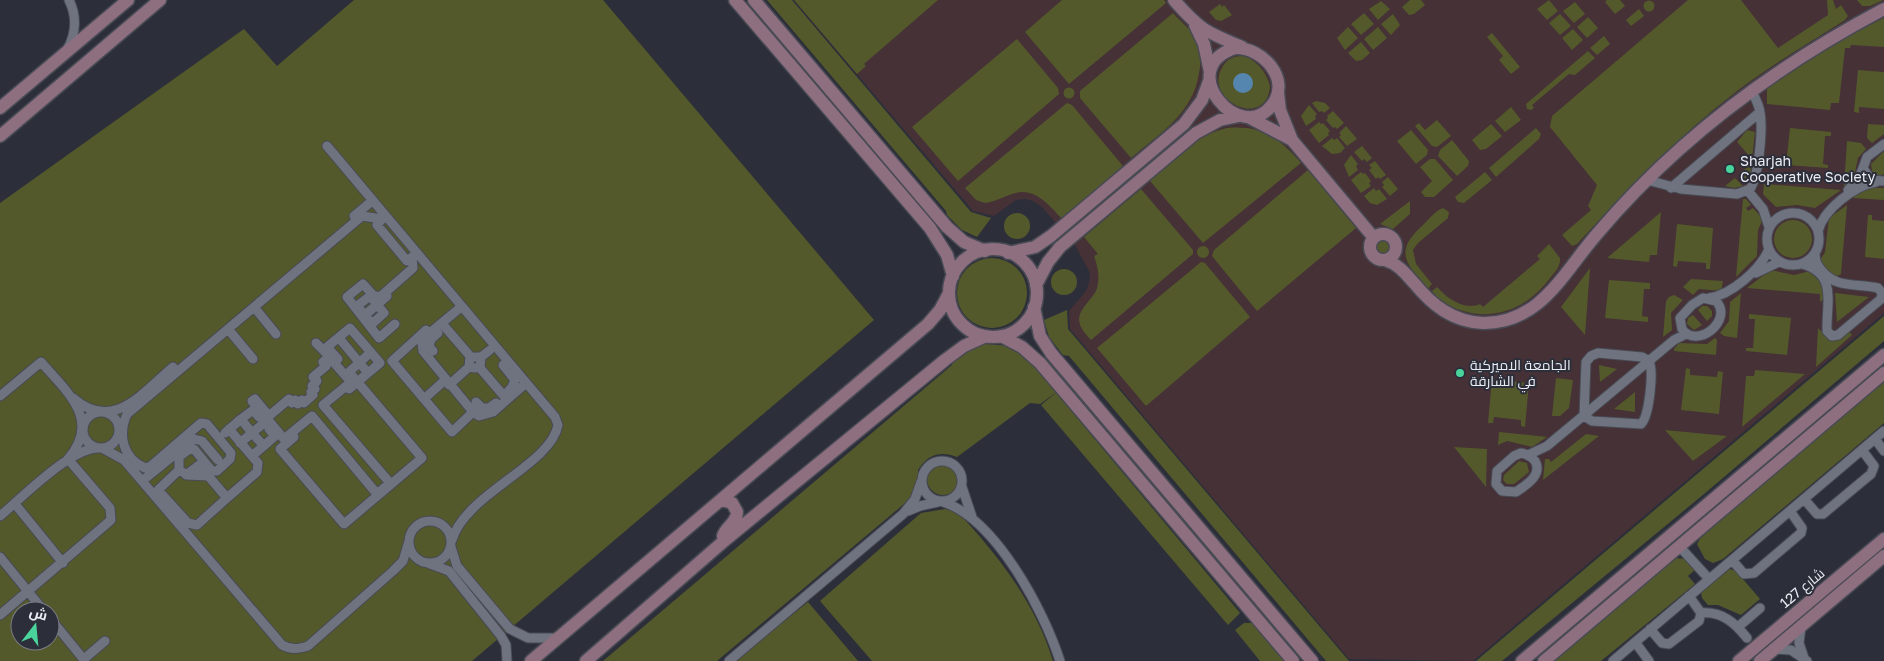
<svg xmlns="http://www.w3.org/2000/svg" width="1884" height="661" font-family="'Golos Text',Cairo,sans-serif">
<rect width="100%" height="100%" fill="#2c2f3a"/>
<path fill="#453136" d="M794,0h1090v313l-411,348 -124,-2 -279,-330 -1,-18 17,-20 4,-12 -1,-8 -14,-26 -33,-38 -9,-6 -8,-2 -9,1 -22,16 -21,-5z"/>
<path fill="#54592b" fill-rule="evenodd" d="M354,0h249l271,320 -402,341h-472v-458l244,-174 33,37zM20,611h30v30h-30z
M767,0h25l179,212 20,6 -14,19 -15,-7 -15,-15 -1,-4z
M794,0h144l-74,64 2,2 -9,8z
M1062,0h102l2,3 -97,81 -44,-52z
M1410,0h11l4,5 -11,9 -5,1 -7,-8z
M1549,0l9,11 -11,9 -10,-11z
M1607,0h13l5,6 -10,8 -10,-12z
M1688,0h53l37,48 50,-33 -1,-15h6l3,9 5,-4 7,11 -3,4c-36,23 -74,45 -108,71 -59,45 -110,99 -160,153l-5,2 -10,-11 29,-25 -3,-4 9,-21 -47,-58 2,-11z
M1857,0h26l-13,6h-8z
M1643.5 6a5.5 5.5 0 1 1 11 0a5.5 5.5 0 1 1-11 0Z
M1381,1l9,8 -12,11 -9,-11z
M1575,2l10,12 -11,9 -11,-12z
M1220,4l2,3 2,-2 8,10 -11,6 -5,-1 -7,-8z
M1639,9l5,7 -13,10 -5,-6z
M1173,13c8,9 20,18 25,29 4,10 3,21 1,31 -6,41 -39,60 -68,85l-51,-60v-7z
M1364,13l10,11 -13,11 -10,-11z
M1393,14l7,11 -9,10 -10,-11z
M1560,14l11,12 -11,9 -11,-12z
M1588,17l10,11 -11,10 -10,-11z
M1884,18v29l-33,-2 -1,3h-5l-6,55h-8l-1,7 -63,-6v-18l83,-51z
M1348,27l10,11 -13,12 -8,-12z
M1378,27l9,11 -14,12 -9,-11z
M1573,29l10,11 -11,10 -10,-12z
M1492,33l28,34 -9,7 -12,-14 4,-4 -16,-19z
M1604,36l6,8 -13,11 -7,-7z
M1017,39l41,49 1,6 -101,87 -46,-54z
M1361,42l9,11 -8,7 -6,1 -8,-8z
M1588,51l7,7 -20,17 -6,-1 -37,31 2,3 -3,2 -4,-1 -1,-5z
M1243,56c13,3 24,17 27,30 -3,45 -69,14 -47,-20 4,-7 11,-10 20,-10z
M1858,70l26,2v37l-25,-2v6l-5,-1z
M1063.5 93a5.5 5.5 0 1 1 11 0a5.5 5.5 0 1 1-11 0Z
M1316,101l9,2 5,5 -6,5 -2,-2 -3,1 -7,-9z
M1067,103l5,2 51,61 -61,53c-14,-15 -28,-33 -50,-25 -9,3 -18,8 -27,9l-9,-3 -11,-12z
M1309,105l8,9 -2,2 1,3 -10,7 -5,-10z
M1511,107l10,13 -16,12 -10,-11z
M1333,111l11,12 -7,6 -2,-2 -2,1 -7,-8 2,-2 -1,-2z
M1437,120l14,16 -14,11 -5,-1 -17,-20 4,-3 6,7z
M1319,122l2,2 2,-1 7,8 -2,2 1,2 -10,8 -10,-13z
M1491,124l11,12 -16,13 -6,1 -8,-10z
M1868,124l16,1v9l-12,9 -5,-5z
M1346,126l11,13 -10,7 -8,-9 2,-2 -2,-2z
M1227,128c35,-3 52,10 74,35l-98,80 -53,-62c22,-19 47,-47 77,-53z
M1536,128l5,6 -2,5 -43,38 -7,-9z
M1790,128l41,4v4h-6l-2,28 5,1v3l-42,-3z
M1411,130l17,20 -1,5 -11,9 -19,-23z
M1747,130l8,2 -3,27 -15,-17z
M1332,138l2,2 3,-2 8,10 -5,5 -8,1 -10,-8z
M1452,140l17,21 -1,5 -11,10 -19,-20 2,-6z
M1847,141l14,2 5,6 -8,9 -4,19 -10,10z
M1362,146l10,12 -5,4 -3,-3 -2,2 -8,-9z
M1884,151v23l-6,2 -6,-5 -1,-7z
M1351,155l7,9 -2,2 2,4 -9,7 -5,-12z
M1430,159h5l18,21 -19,17h-9l-4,-5 11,-11 -12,-14z
M1375,161l11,14 -6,4 -2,-2 -2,2 -7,-9 3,-2 -3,-3z
M1750,165l2,8 -5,11 -8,-10z
M1308,170l48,58 -99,83 -45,-55 2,-6z
M1361,172l2,2 2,-1 6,8 -2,2 2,3 -10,7 -10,-13z
M1485,172l7,8 -28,23 -6,-1 -3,-5z
M1388,177l10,12 -8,7 -8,-9 2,-2 -2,-3z
M1735,178l8,8 -9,2 -9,-2z
M1764,184l77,6 -26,18 -18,-3 -21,2 -13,-13z
M1374,188l2,3 3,-2 8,10 -10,6 -7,-2 -6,-7z
M1870,188h14v12l-31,-2 2,-4z
M1141,189l52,61v4l-102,86c-4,-4 -8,-9 -10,-13 -8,-16 12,-26 16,-39 3,-11 1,-21 -3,-32l4,-2 -14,-17z
M1743,199h3l5,6 -5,3 2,3 5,-3 10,11 -5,11 -1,26 -21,21z
M1410,201v13l-17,15 -13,-5z
M1847,205l-6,69 -9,5 -13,-17 6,-10 4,-34z
M1443,208l6,4 -1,6 -30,25 -5,7 3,14 16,20 -4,5c-22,-26 -35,-37 -5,-64 6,-6 12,-14 20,-17z
M1661,212l-4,43h-7l-1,7 -42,-4z
M1004 226a13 13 0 1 1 26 0a13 13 0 1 1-26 0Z
M1868,215h4v5l12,1v38l-19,-2z
M1774 239a19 19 0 1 1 38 0a19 19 0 1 1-38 0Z
M1677,224l36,4 -3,41h-4v-6l-28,-2 -1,6 -4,-1z
M1375 247a8 8 0 1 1 16 0a8 8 0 1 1-16 0Z
M1549,244l11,14c1,8 -5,14 -10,20 -21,29 -55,44 -90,32 -11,-4 -21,-9 -28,-19l5,-4c10,11 27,24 43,17l3,3 57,-48 -3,-3z
M1197 252a6 6 0 1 1 12 0a6 6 0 1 1-12 0Z
M957 293a35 35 0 1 1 70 0a35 35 0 1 1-70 0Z
M1201,262l4,1 45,54 -104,89 -49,-58z
M1590,268l-5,67 -24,-28z
M1051 282a13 13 0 1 1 26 0a13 13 0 1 1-26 0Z
M1769,271h6l19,4 16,-4 16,18 1,7 -7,6v-8l-73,-6z
M1691,279l32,2 -2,10 -22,-2 -6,6 -10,-8z
M1609,280l41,3v6h-6l-2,27 6,1v5l-43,-4z
M1741,293l-4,45 -13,-2 -4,-3 9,-12 1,-19z
M1835,293l34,4 -32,25z
M1674,295l9,5 -12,13 1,17 -9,7 3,-36 3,-4z
M1702,306h5l5,5v5l-5,5 -9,-11z
M1067,310l1,19 281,332h-23l-257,-305 -6,-1 -14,-18 -5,-17z
M1749,314l42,4 -4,37 -41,-4v-3h7l2,-29h-6z
M1693,315l9,10 -8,5 -7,-6 1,-6z
M1884,316v25l-180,153 -202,167h-26z
M1818,328l9,9 21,-7 4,5 -36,32z
M1715,338l2,2 -1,15 -42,-4v-2l5,-6 28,1z
M986,344l24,2 12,6 218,261 -12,12 -187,-220 16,-13 -17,12 -10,-1 -73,54c-17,-7 -30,-2 -39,13v18l-14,16 -187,157h-114l349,-296 1,-7 21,-12z
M1599,365l18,4 -17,13z
M1686,368l4,1v6l27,2 1,-6 5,1 -4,42 -38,-4z
M1755,370l50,4 -63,53 4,-51h8z
M1556,378l17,2 -4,28 -9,8h-8z
M1492,379l37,4 -4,44 -4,-1v-6l-27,-3 -1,6h-5z
M1884,381v42l-161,136 -10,4 -8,-4 -8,-15 5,-9z
M1635,392v20l-21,-3z
M1665,430l62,6 -34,25z
M1499,432l48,5 -15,10 -25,-6 -9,4z
M1586,434l13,2 -56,44 2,-21h4l2,3z
M1454,447l33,2 -1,38z
M1519,461l8,2 2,9 -15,12h-7l-4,-4 1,-5z
M927 479a16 16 0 1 1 32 0a16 16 0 1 1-32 0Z
M945,509l10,3 11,9c38,42 70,85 87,140h-181l-52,-60 101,-88z
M1674,558l13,1 10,9 -9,8 7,8 -94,77h-49z
M1730,569l6,2 24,28 -19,16 -23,-10h-10l-6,-7 -1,-6z
M808,602l50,59h-123z
M1244,623h8l33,38h-25l-25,-31z"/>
<path fill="#5586b0" d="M1233 83a10 10 0 1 1 20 0a10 10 0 1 1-20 0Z"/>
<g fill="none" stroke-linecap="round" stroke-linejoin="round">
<g stroke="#484a54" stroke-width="11">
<path id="street" d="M67,50c9,-16 10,-34 2,-50
M1884,144l-17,13 -4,11 8,12 13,1
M327,146l228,271 3,8c-7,40 -93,69 -106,115
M1647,180l34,9 56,5 13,-5c9,-13 13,-61 10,-77 -1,-7 -5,-14 -8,-21
M1671,188l89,-76
M1848,190l11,-12 4,-10
M1748,191l15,18 6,18
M1767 239a26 26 0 1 1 52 0a26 26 0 1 1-52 0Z
M354,216l18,-15
M1818,231c6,-22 36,-45 58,-49
M1802,264c36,10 24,39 25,67l5,5 6,-1 43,-36 1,-6 -4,-5c-21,-5 -41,1 -56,-17 -5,-6 -7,-10 -7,-18
M1756,273l23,-11
M370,296l14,17 -12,11 -15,-18z
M1703,298l13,3c18,19 -19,49 -34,28l-2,-11 12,-13z
M1709,298c22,-3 51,-28 60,-49
M254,307l22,27
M461,307l-36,30 -3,6 1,8 50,61 6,4 14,-4 33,-29
M365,315l22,-19
M445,327l25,29 -1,11
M228,329l25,30
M426,330l-34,31 60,71 21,-20
M316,343l12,12
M433,351l-4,-5 2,-7 7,-6
M1598,353l44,4 7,4c5,11 0,56 -8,63l-49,-3 -8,-5 2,-54 5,-6z
M329,357l22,25 -28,23 67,78 -13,11 -65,-78 -28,23 -32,-38 3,-2 14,17 20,-17 3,4 3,-3 3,4 4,-4 2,3 9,-8 -2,-3 4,-3 -3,-3 5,-5 -4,-4 13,-11 -3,-4z
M475,357h6l9,-7
M481,357l-1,11 24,28 8,-9 3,-7 -12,-15
M338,359l-11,-12 23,-19 30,35 -12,10 -29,-35
M449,385l20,-18 6,1
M349,389l19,-16
M0,396l41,-34c26,30 61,58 27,97
M73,398c40,35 69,-5 100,-31
M424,399l21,-19
M476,402l6,6h7l7,-5
M83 430a18 18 0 1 1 36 0a18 18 0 1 1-36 0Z
M241,419l12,-9 6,7
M264,423l-12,10 12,13
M225,433l16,-14 11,14 -12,10
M294,437l-14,12 64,75 78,-66 -73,-86 22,-20
M1875,439l9,12
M102,448l22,12 158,185c9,5 16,4 26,1l85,-75 10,-10 6,-20
M1521,453c6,1 10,3 14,8 8,14 -9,24 -19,31l-14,-1 -6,-7 1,-13 17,-15z
M1528,455l19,-9 127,-106 12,-6
M252,456l23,-20 -6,-7
M922 481a20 20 0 1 1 40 0a20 20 0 1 1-40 0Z
M179,470v-13l9,-7 6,-1 18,22h5l13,-12 1,-6 -24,-29 -6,-1 -50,43 -6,2c-23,-10 -27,-34 -18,-54l235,-198 20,3 -5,6 30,36 5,-4 1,11 -33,29 -7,-2 -10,-11 -16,13 32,41 16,-14
M184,473l-5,-3 -21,20 30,33 9,2 30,-27
M208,476l-22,-1 13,-10 28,33 30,-26 1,-9 -29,-34
M142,481l52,-42 8,2 16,19
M962,487l10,30
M1804,499l13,15h6l48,-40 3,-8 -12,-16
M943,502c53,17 101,109 117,159
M15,504l48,59
M908,511l12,-5 18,-4
M0,516c23,-19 68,-66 97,-68
M409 542a21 21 0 1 1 42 0a21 21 0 1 1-42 0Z
M1679,546l30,33
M451,547l6,19 53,63 18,9h31
M0,557l44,54
M1732,560l12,14 10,-1 47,-40 1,-5 -12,-17
M430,564l19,7 52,65 5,9 1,16
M1701,613c21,-2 34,10 46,25
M0,615l111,-95 -1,-12 -42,-49
M50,618l35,43
M1738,627l22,-19
M1801,627l-2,16 5,15
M1650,629l12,14 7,1 30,-23 2,-8 -12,-17
M1635,642l14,19
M1775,649l16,1 16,11
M84,659l21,-18
M729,661l174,-147 12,-15 6,-17
M1613,661l271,-230"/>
</g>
<g stroke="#484a54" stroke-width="15">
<path id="secondary" d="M735,0l195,228 17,27 6,21
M754,0l193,227 17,15 21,9
M1174,0c26,30 32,32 68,47
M1195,25l9,19 6,28
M1235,48c27,-1 57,31 37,57 -32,42 -99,-37 -37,-57z
M1278,93l2,17 12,30 82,98
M0,108l128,-108
M1248,117l44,23
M0,136l160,-136
M1370 247a13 13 0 1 1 26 0a13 13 0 1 1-26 0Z
M949 293a44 44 0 1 1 88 0a44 44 0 1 1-88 0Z
M1008,253l27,-6 16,-11 133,-112 18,-24 7,-19
M1385,260c13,4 20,13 29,23 18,22 39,39 69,40 57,1 81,-51 114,-89 79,-94 179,-168 287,-225
M1036,285l12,-23 12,-15 136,-114 24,-13 19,-4
M1034,307l6,29 11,17 261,308
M1001,336l21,11 18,16 253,298
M722,500l10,3 5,9c0,11 -11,14 -14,24
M531,661l397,-337 12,-14 9,-17
M586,661l138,-120 221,-181 19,-14 22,-10
M1522,661l362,-306
M1544,661l340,-288
M1739,661l145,-122
M1760,661l124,-105"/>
</g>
<use href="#street" stroke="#6f737f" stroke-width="9"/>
<use href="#secondary" stroke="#8e6f80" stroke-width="12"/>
</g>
<g fill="#4ad49c" stroke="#2c2f3a" stroke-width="2">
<circle cx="1730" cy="169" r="5"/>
<circle cx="1460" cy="373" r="5"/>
</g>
<g text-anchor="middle" stroke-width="4" stroke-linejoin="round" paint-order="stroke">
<g font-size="14" fill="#ebedf4" stroke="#2c2f3a" text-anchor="start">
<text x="1740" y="166">Sharjah<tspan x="1740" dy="16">Cooperative Society</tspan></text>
<text x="1470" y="370">الجامعة الاميركية<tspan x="1470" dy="16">في الشارقة</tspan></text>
</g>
<g font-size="14" fill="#ebedf4" stroke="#2c2f3a">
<text transform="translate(1802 588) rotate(-40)" y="5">شارع 127</text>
</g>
</g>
<g transform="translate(35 626) rotate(16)"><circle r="24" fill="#2c2f3a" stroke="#787b84"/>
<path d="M0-4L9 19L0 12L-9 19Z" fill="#4ad49c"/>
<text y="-8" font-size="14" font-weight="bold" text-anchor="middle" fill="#ebedf4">ش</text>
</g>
</svg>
